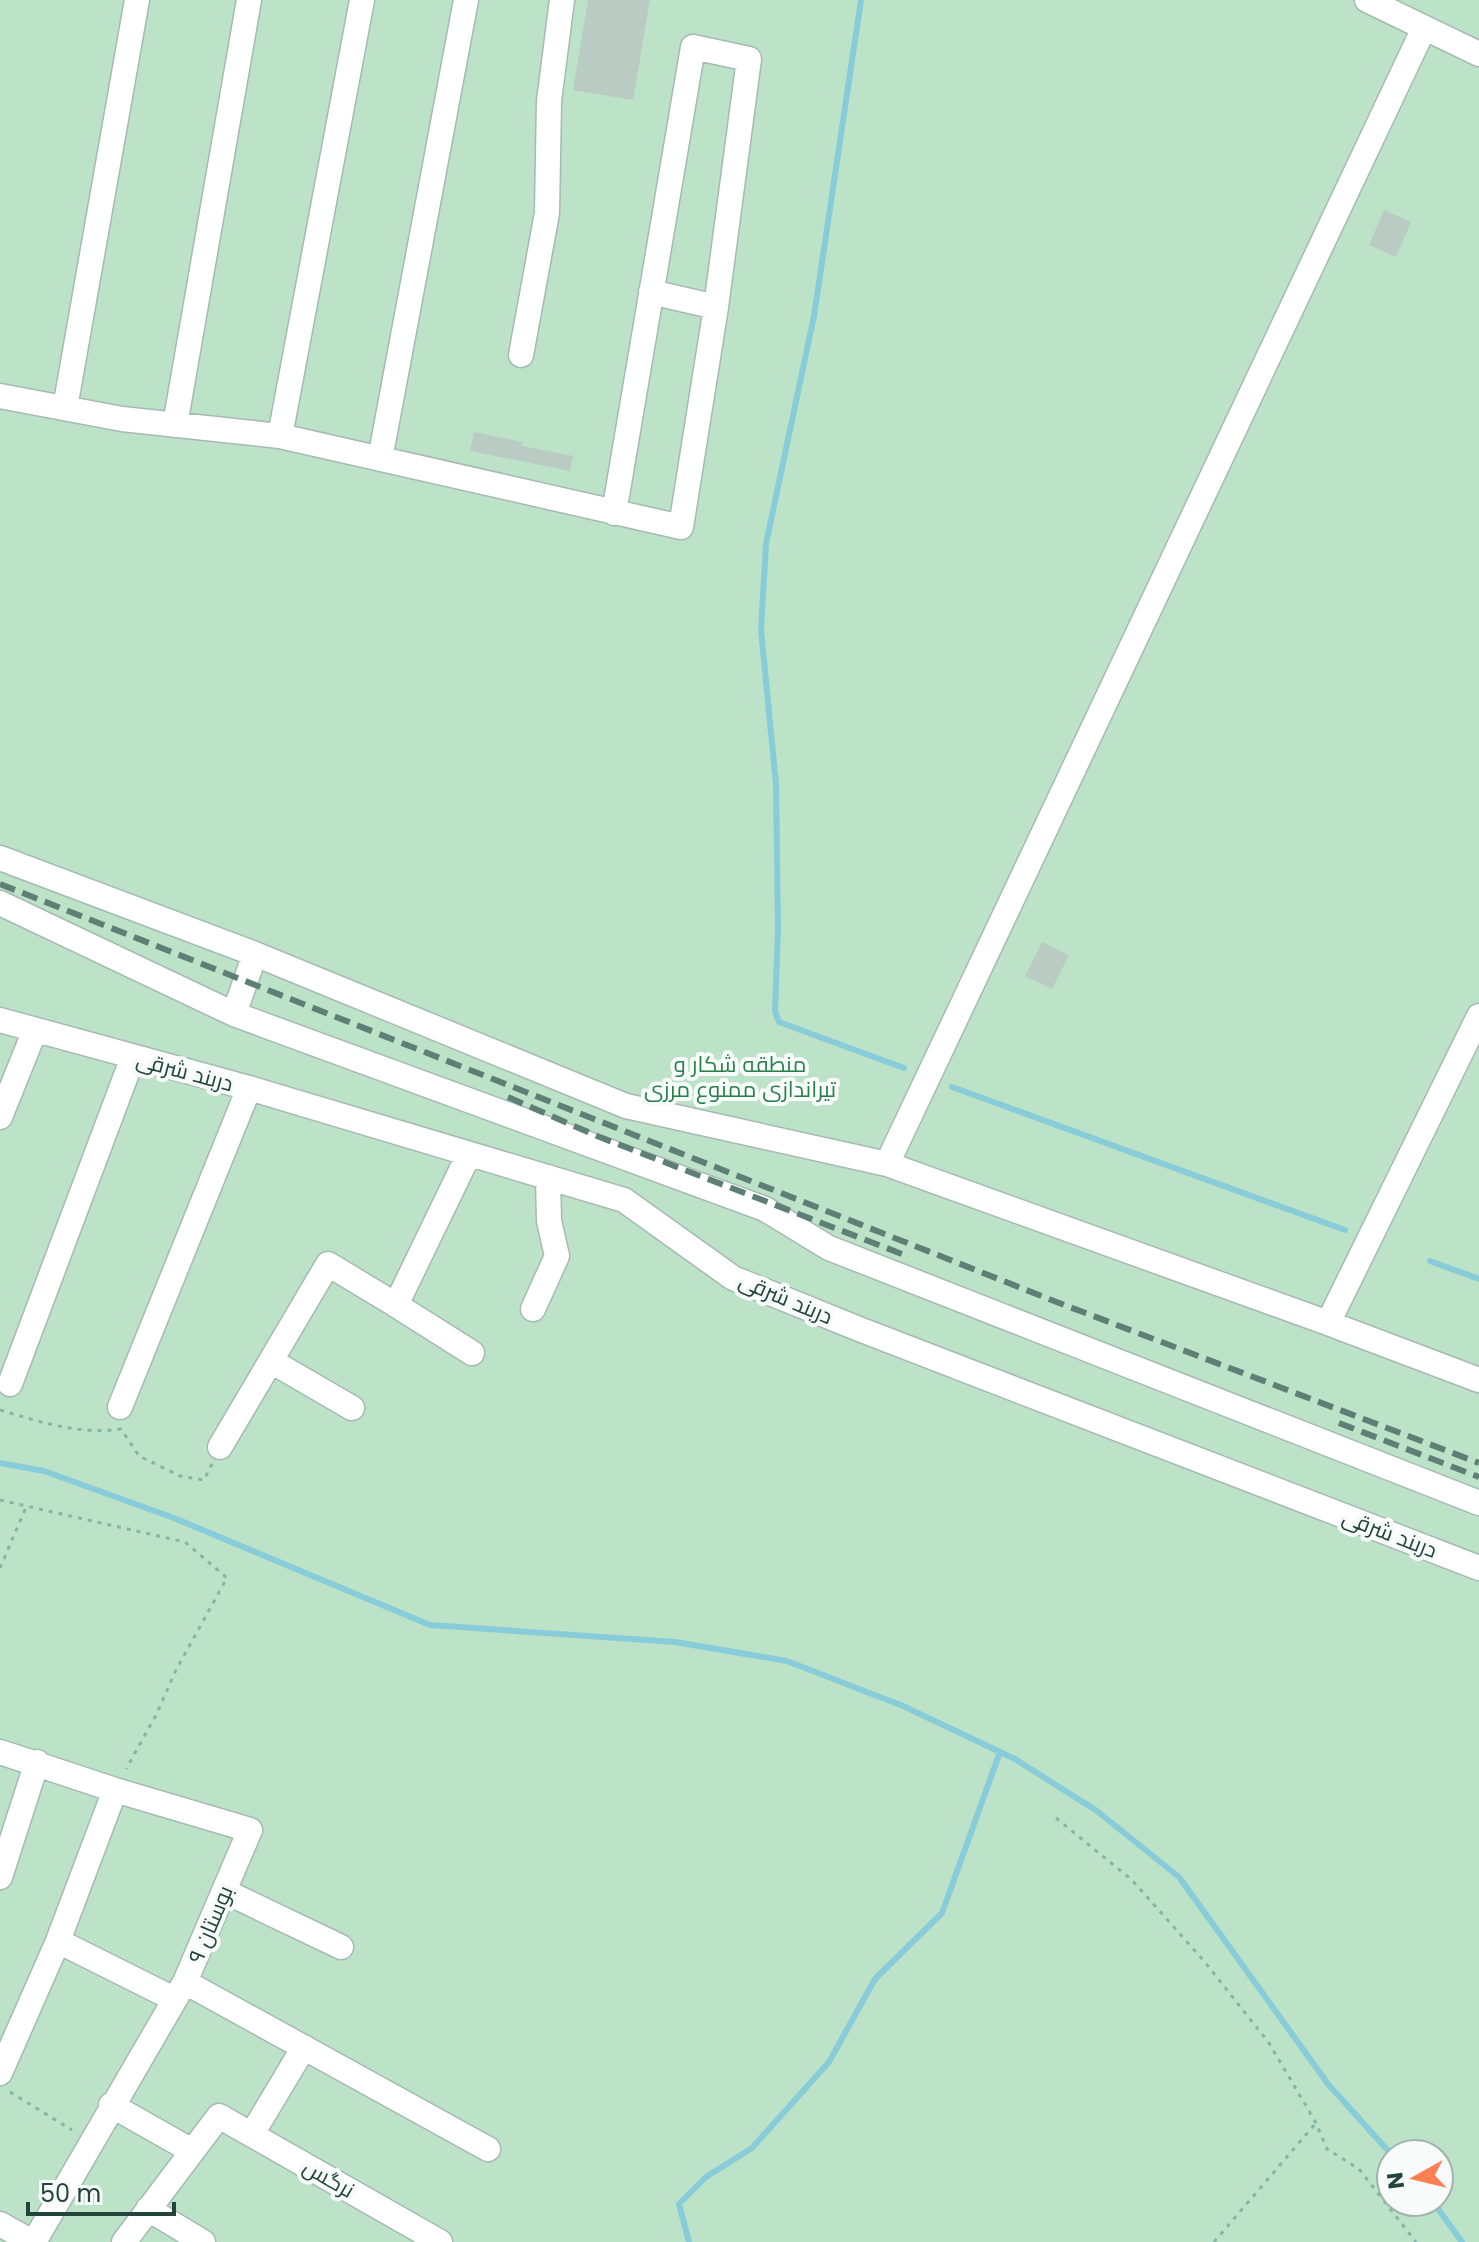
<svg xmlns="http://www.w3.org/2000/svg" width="1479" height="2242" font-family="Poppins,Cairo,sans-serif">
<rect width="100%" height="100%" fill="#e5f0eb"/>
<path fill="#bce2c7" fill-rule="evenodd" d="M0,0h1479v2242h-1479zM1391,2154h48v48h-48z"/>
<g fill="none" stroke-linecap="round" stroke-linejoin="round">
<path stroke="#89ccd9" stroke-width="6" d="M861,0l-47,316 -48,228 -5,86 15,154 2,145 -3,82 4,11 125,46
M952,1087l393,143
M1430,1261l49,18
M0,1463l44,8 130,47 256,107 245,17 112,19 116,45 112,53 82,52 82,66 149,207 63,70
M1433,2202l29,40
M689,2242l-10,-38 27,-27 46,-29 77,-86 46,-83 67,-66 58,-161"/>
</g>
<path fill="#bacbc4" d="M588,0h62l-17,100 -60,-10z
M1384,210l27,12 -15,35 -27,-12z
M474,432l49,10 -1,4 51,10 -3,15 -100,-20z
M1042,942l27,13 -17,34 -27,-13z"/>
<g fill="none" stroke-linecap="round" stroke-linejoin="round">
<g stroke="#a7b9b3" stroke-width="27">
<path id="minor" d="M1367,0l112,54
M651,292l65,15
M521,355l26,-142 2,-112 13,-101
M0,396l122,23 158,17 401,91 35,-220 33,-248 -56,-12 -79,466
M65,408l72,-408
M175,425l74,-425
M280,436l82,-436
M380,459l86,-459
M0,858l255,96 371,152 261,58
M0,903l234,111 531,195 64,39 650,255
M234,1014l21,-60
M1479,1016l-151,307 151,57
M0,1020l249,68 375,112 109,78 126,51 620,239
M0,1117l35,-87
M396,1305l76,48
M533,1309l24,-53 -8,-35 -1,-44
M1328,1323l-441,-159 537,-1136
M271,1361l81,47
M10,1384l123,-327
M120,1407l129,-319
M220,1447l108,-183 68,41 73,-151
M0,1752l115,38 135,40 -65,152 -151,260
M0,1877l37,-115
M224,1891l117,56
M58,1941l116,58
M185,1982l303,167
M0,2073l58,-132 57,-151
M111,2105l81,46
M252,2134l52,-87
M148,2209l55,33
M0,2224l32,18
M124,2242l95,-126 221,126"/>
</g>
<path stroke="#83b6a6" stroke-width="3" stroke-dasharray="4 6" stroke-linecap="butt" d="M0,1410c41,12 78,25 121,19l18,27 41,20 24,4 8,-16
M0,1500l185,42 42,36 -51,92 -20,45 -30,54
M0,1568l27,-63
M1056,1818l76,62 72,81 65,82 47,80 11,26 32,20 57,73
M10,2092l62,38
M1214,2242l102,-119"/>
<use href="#minor" stroke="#fff" stroke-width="24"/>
<path stroke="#5d7f76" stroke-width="6" stroke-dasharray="16 8" stroke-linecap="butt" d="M0,884l1054,417 425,162
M508,1097l89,39 305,118
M1339,1423l140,54"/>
</g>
<g text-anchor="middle" stroke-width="8" stroke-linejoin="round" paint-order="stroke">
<g font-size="22" fill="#27804a" stroke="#f7fbf9">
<text x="740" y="1072">منطقه شکار و<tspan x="740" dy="25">تیراندازی ممنوع مرزی</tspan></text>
</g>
<g font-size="22" fill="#22443b" stroke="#f7fbf9">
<text transform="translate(185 1071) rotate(15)" y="8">دربند شرقی</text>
<text transform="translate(786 1298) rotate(23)" y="8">دربند شرقی</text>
<text transform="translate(1390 1533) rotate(21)" y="8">دربند شرقی</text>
<text transform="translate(210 1924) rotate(-67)" y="8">بوستان ۹</text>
<text transform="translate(329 2178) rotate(30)" y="8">نرگس</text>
</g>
</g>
<g transform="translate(1415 2178) rotate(262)"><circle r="38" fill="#f7fbf9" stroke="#a2b2ad" stroke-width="2"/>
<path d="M0-6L14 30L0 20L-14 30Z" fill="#ff7f54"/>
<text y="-12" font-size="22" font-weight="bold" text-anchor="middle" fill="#22443b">N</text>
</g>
<path d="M28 2202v12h146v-12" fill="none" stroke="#22443b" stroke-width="4"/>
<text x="40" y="2202" font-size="24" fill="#22443b" stroke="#f7fbf9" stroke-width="6" paint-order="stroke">50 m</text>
</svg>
